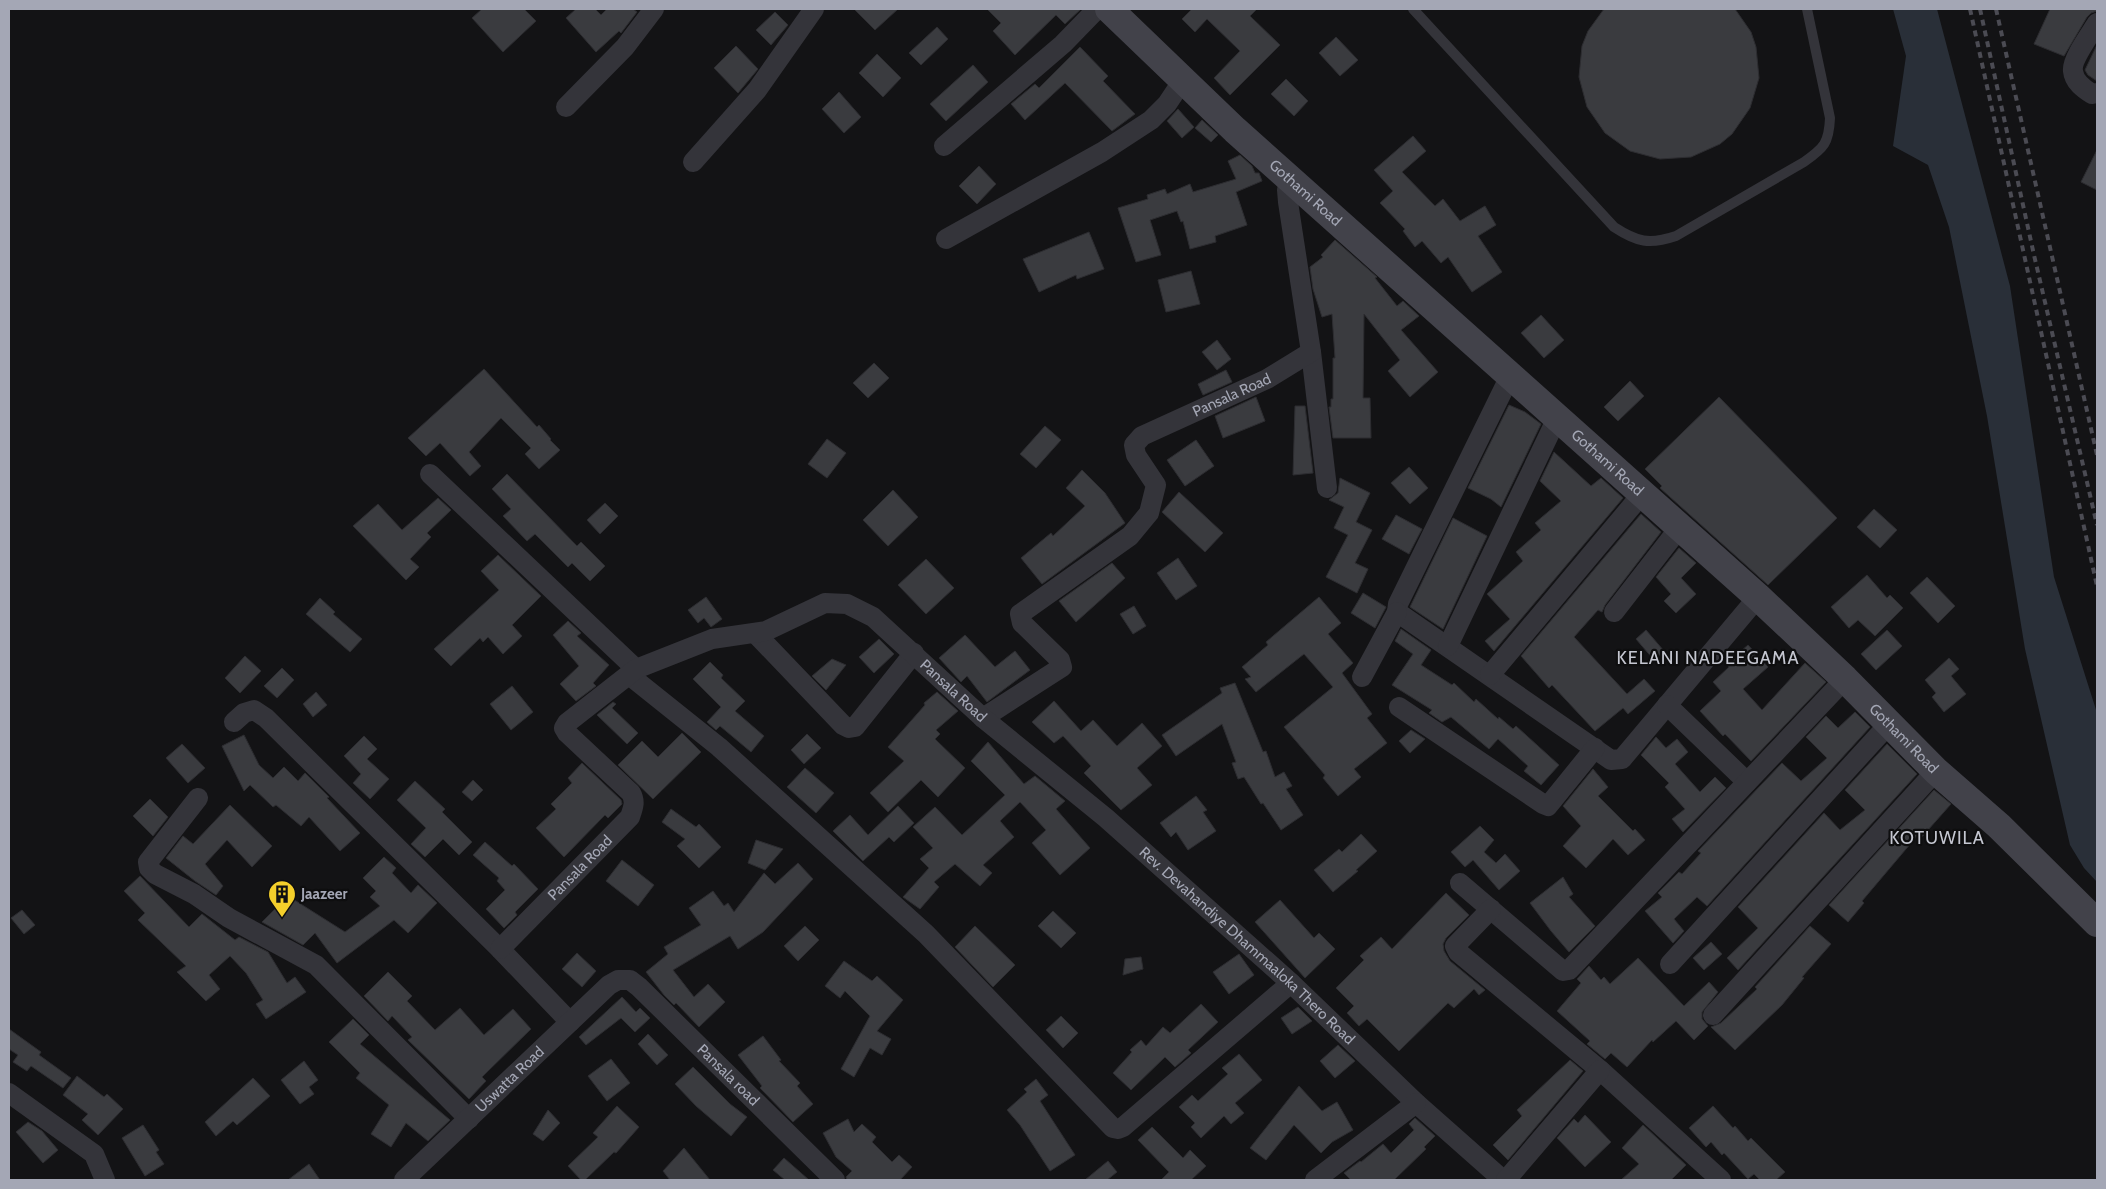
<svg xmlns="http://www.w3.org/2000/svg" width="2106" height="1189" font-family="Cabin,sans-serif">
<rect width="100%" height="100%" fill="#131315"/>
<path fill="#292f38" d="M1893,9h44l73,277 44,291 43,136v169l-13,-14 -14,-23 -45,-196 -38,-233 -38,-189 -21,-62 -35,-19 13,-90z"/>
<path fill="#3a3b3f" stroke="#2d2d31" d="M482,9h42l12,12 -33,31 -31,-34z
M576,9h19l6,6 6,-6h26l4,3 -16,21 -2,-2 -23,21 -30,-34z
M854,9h44l-23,21z
M987,9h94l-16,15 -9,-9 -41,40 -22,-24 8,-8z
M1192,9h65l-7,7 30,29 -50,50 -16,-17 26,-27 -33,-32 -12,13 -13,-13z
M1604,9h131l16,23 5,15 3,31 -9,30 -18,26 -12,10 -29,13 -31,2 -30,-8 -25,-18 -18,-26 -8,-30 3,-31 6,-15z
M2050,9h47v2l-6,2 -4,4 -23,39 -30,-12z
M775,12l13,13 -17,20 -15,-15z
M937,27l11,12 -27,26 -12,-12z
M1336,37l22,23 -18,16 -21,-23z
M2097,45v36l-9,-6 -3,-5z
M736,46l22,23 -20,24 -24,-25z
M1080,47l28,29 -5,5 32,33 -23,17 -47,-48 -40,37 -14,-16 24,-20 4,4z
M877,54l24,24 -18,19 -24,-24z
M973,65l15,17 -42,39 -16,-17z
M1286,79l22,22 -14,15 -23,-22z
M839,92l22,25 -17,16 -22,-24z
M1178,109l16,18 -12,11 -15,-17z
M1202,120l16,15 -7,7 -16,-14z
M1413,136l13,15 -24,21 33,34 8,-7 17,22 25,-15 11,19 -18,11 24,36 -30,20 -24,-35 -7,6 -19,-22 -7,6 -12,-16 2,-2 -25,-26 13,-12 -19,-21z
M2097,150v40l-16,-8z
M1240,155l12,11 3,7h4l3,8 -26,11 11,33 -32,11 1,6 -26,7 -7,-28 -2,1 -4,-11 -27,9 11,35 -25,7 -18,-54 30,-9 -1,-4 18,-6 2,5 23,-10 3,8 43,-13 -8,-18z
M979,166l17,18 -19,20 -18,-18z
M1089,232l15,37 -27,10 -1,-4 -37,17 -16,-33z
M1335,240l42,37 -2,1 22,28 6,-5 16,15 -18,14 37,42 -28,25 -22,-26 12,-11 -36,-46 -1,84h7l1,40h-38l-4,-31h2v-8h2v-41h2l-3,-44 -10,3 -9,-28 -3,-22 13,-10 -2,-2z
M1191,271l9,33 -34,8 -8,-32z
M1541,315l23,25 -20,18 -23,-25z
M1217,340l14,19 -14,11 -15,-18z
M874,363l15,15 -21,20 -15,-15z
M484,369l53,58 2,-2 12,14 -1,1 10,10 -21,19 -14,-15 6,-6 -30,-30 -32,34 12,14 -11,10 -30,-33 -14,13 -18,-18z
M1226,370l6,12 -29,13 -5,-11z
M1630,381l14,15 -26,25 -14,-14z
M1256,397l9,24 -42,17 -8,-22z
M1719,397l118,121 -69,67 -108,-97 2,-2 -17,-17z
M1509,405l16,7 16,12 -40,83 -10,-8 -23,-11z
M1295,406h10l8,67 -20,2z
M1045,426l16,14 -25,28 -16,-14z
M827,439l19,14 -19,25 -19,-14z
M1196,440l18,26 -29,20 -18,-26z
M1554,452l37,34 10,-8 22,20 -129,153 -9,-10 25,-22 -23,-25 36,-33 -7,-9 25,-22 -6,-7 26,-22 -21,-20z
M1409,467l19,21 -18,16 -19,-21z
M1082,470l23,23 20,30 -83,61 -21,-26 30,-25 2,3 32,-30 -19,-18z
M507,474l70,72 4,-4 24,24 -15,15 -18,-18 -4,4 -33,-33 -8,7 -24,-25 8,-7 -19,-20z
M1340,478l30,15 -14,29 16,8 -17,33 13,6 -11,24 -31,-16 22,-42 -14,-7 10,-21 -15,-7 9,-7z
M893,490l25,27 -30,29 -25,-26z
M1179,492l44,41 -18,19 -43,-40z
M438,498l13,12 -24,23 4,4 -21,22 9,8 -13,13 -53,-54 25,-22 24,26z
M605,503l13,13 -18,18 -13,-14z
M1874,509l23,21 -17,18 -23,-21z
M1641,514l20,18 -56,73 -3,7 -4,-2 -24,27 53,57 17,-15 11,12 -27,23 -5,-6 -28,23 -43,-46 -3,3 -28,-32z
M1396,515l26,14 -13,25 -27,-15z
M1453,518l34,18 -44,93 -33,-22z
M1679,548l17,15 -15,15 15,16 -20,19 -12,-12 7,-7 -15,-17z
M498,555l43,41 -29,29 10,11 -19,18 -15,-17 -5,5 -3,-4 -29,28 -17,-17 65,-59 -18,-19z
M1178,558l19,28 -21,14 -19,-27z
M926,559l28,29 -28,26 -28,-29z
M1112,563l13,15 -49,44 -17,-21z
M1867,575l20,23 3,-3 13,13 -28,28 -17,-16 -9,8 -18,-21z
M1927,577l28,29 -17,17 -28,-30z
M1363,593l23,14 -11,21 -24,-15z
M706,597l16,22 -11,8 -7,-9 -6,5 -10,-13z
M1319,597l22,26 -13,11 25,29 -11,10 30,41 -5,4 20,25 -33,26 7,8 -23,19 -15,-18 2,-3 -41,-48 49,-40 -29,-33 -48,38 -11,-13 6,-2 -9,-10 26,-22 -2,-3z
M320,598l15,14 -2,2 29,25 -12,13 -44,-38z
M1134,606l12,20 -13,8 -13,-20z
M568,621l13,12 -4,3 32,29 -16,18 3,3 -20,15 -16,-17 19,-18 -26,-31z
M1401,629l30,21 -10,15 31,20 2,-2 20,19 2,-3 22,20 1,-2 14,12 3,-3 43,39 -18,20 -17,-14 4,-5 -30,-27 -9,10 -38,-32 -9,5 -13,-9 3,-3 -40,-25 21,-31 -18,-13z
M1646,630l18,21 -10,9 -18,-21z
M1887,630l15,16 -26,24 -15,-16z
M965,635l30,32 20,-16 15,19 -43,32 -20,-26 -6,6 -22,-24z
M879,639l15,15 -20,19 -15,-16z
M1748,645l20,22 -25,22 19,21 43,-47 21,19 -75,79 -26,-27 -2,2 -23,-25 21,-20 -8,-9 16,-15 -3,-3z
M245,656l16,15 -21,22 -15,-15z
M1949,658l10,11 -8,7 15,18 -22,18 -12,-15 4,-4 -11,-13z
M832,659l14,6 -20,25 -14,-14z
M710,662l13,13 -2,3 24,23 -10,10 29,25 -13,16 -31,-26 -4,4 -9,-8 14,-15 -28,-28z
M282,668l12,12 -17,18 -13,-12z
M1235,683l28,69 3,-1 9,26 9,-5 8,14 -6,3 17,26 -22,15 -18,-27 -2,1 -17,-27 -6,2 -6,-16 4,-1 -14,-38 -46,32 -14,-21 60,-42 -2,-5z
M512,686l21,26 -22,18 -21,-26z
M316,692l11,13 -14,12 -10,-13z
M937,692l21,19 -22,19 4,4 -5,5 30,29 -27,29 -17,-17 -33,32 -18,-19 34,-32 -16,-14 37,-42 -1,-2z
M1054,701l27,30 12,-11 24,26 25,-23 20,23 -25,22 15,17 -31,25 -37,-37 7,-7 -28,-30 -9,7 -22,-21z
M613,702l3,2 -4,4 26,25 -11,11 -30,-29z
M1855,712l15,15 -163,179 -10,-9 -23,22 10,12 -11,12 -28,-32 17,-14 -4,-4 21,-21 3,2 19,-21 -3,-2 84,-88 19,18 26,-23 -21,-21 20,-21 12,12z
M1411,730l14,9 -15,14 -11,-12z
M682,733l19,19 -48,47 -35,-34 24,-24 16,16z
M807,734l14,14 -17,16 -13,-14z
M244,735l15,30 14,13 11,-11 14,14 7,-8 24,24 -2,1 33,35 -20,18 -31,-34 -8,9 -25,-21 -3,2 -23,-22 -6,6 -22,-45z
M364,736l13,13 -10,10 22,20 -19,20 -17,-16 8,-9 -17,-18z
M1656,737l10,11 11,-9 11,13 -13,12 25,28 15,-15 11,11 -43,44 -11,-13 13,-10 -20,-22 4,-4 -28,-28z
M988,742l36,42 11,-8 30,25 -9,8 34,39 -30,27 -28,-32 14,-13 -26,-28 -20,19 14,16 -31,28 9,8 -12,13 -25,-22 -21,18 5,5 -19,22 -17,-12 26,-29 -9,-9 13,-11 -20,-21 22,-20 27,28 43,-40 -34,-34z
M182,744l23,24 -17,15 -22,-25z
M1887,744l30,30 -179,196 -11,-12 31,-30 -20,-21 86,-94 16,17 25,-20 -20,-20z
M582,763l39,37 1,4 -14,14 -3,-3 -41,42 -28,-29 20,-19 -5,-5 21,-21 -4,-5z
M805,768l29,25 -18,20 -29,-26z
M1593,769l15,18 -10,9 35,35 2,-2 10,11 -17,15 -15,-16 -27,29 -23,-22 18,-20 -18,-20z
M473,780l10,10 -11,11 -10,-9z
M415,781l30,28 -3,3 30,30 -13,13 -16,-16 -18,18 -14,-13 15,-16 -29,-28z
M1934,790l17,14 -31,35 -3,-3 -55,65 2,2 -16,19 -19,-17z
M1196,796l11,14 -4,2 13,19 -28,19 -12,-18 -5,5 -11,-14z
M150,799l18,18 -15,19 -20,-20z
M230,805l42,41 -20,21 -25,-27 -22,24 18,22 -7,9 -21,-14 -29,-23 17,-22 10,8z
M898,806l16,17 -20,19 -5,-5 -26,24 -30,-30 17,-16 18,20z
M671,809l25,18 3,-3 22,23 -22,21 -22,-22 8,-7 -23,-17z
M1480,826l14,14 -10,12 12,11 9,-9 15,17 -21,19 -26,-30 -8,7 -14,-15z
M1361,834l16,17 -21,19 2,1 -25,21 -19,-22 25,-21 3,3z
M756,840l27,9 -18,21 -17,-7z
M485,842l27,24 2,-2 24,25 -23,23 2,3 -13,13 -18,-19 19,-19 -8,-9 2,-3 -26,-23z
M384,857l12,11 -4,5 19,20 7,-8 19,18 -29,30 -14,-13 -57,43 -22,-30 -12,12 -41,-23 26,-26 57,36 35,-26 -10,-9 6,-6 -13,-13z
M622,860l32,25 -16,21 -32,-25z
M798,863l15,16 -50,53 -25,17 -8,-13 -57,34 21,27 14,-13 17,18 -26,25 -23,-24 -2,2 -10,-10 -18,-23 22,-18 -4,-7 37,-22 -12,-17 24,-17 11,15 4,-3 6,9 30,-39 11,11z
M140,876l49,51 13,-13 33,26 4,-3 29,15 19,31 8,-6 11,15 -40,27 -10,-15 7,-4 -17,-27 -16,-17 -21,19 11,14 -14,12 -29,-29 9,-6 -48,-46 7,-7 -21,-22z
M1563,877l10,17 -4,3 26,29 -26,26 -18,-21 -21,-28z
M1446,893l23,22 -23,23 -3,6 1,7 6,10 35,29 -6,5 -5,-6 -20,19 -6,-5 -49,48 -32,-32 -8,7 -12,-13 7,-7 -18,-18 28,-28 -4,-4 21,-19 11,12z
M1280,900l34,38 5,-5 16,16 -30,29 -50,-56z
M22,910l13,15 -11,9 -13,-16z
M1053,911l23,22 -15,15 -23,-22z
M805,926l14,14 -21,21 -14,-15z
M975,926l40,39 -22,22 -38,-40z
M1810,926l21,18 -29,33 2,1 -22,27 -47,45 -24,-23 10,-4 36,-34 -2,-2z
M1711,942l11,12 -18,16 -11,-12z
M577,953l19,18 -14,16 -20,-18z
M1239,954l15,21 -25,19 -16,-22z
M1141,957l2,12 -20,6 2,-16z
M1638,958l46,48 25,-24 9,10 -16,20v7l6,7 -14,14 -18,-19 -23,21 -1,-2 -25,27 -16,-14 -6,6 -18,-15 3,-3 -33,-30 24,-28 -4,-4 12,-13 12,14 3,-3 6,7z
M844,961l28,20 5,-5 26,24 -26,31 14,8 -9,16 -12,-7 -16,29 -13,-8 29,-53 -25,-25 -5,7 -15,-12z
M388,972l24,24 -5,5 28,29 25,-22 24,27 29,-26 18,20 -49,48 4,4 -17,18 -61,-59 4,-3 -20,-21 -4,5 -24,-25z
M622,997l14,15 4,-4 10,10 -15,14 -14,-14 -35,27 -7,-8z
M1201,1004l17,18 -30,28 3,3 -16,14 -10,-10 -34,33 -18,-17 19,-21 -2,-2 11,-10 5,6 17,-19 7,6z
M1298,1007l14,14 -20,13 -11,-16z
M1061,1016l17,17 -15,15 -17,-18z
M353,1019l16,16 -9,9 90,76 -22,21 -22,-18 -15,24 -20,-13 18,-29 -33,-27 4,-5 -31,-31z
M9,1029l32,23 -2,3 32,23 -8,10 -32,-22 -4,5 -14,-9 5,-7 -9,-6z
M648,1034l20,21 -11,10 -19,-21z
M763,1036l18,24 -2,1 21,22 -3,3 16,18 -20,18 -33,-34 2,-2 -24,-31z
M1338,1045l17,16 -20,17 -15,-17z
M1239,1054l23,26 -27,23 9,10 -13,11 -7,-8 -23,22 -10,-11 4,-4 -16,-16 13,-12 6,6 30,-27 -6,-6z
M611,1059l19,24 -23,18 -19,-25z
M1570,1060l13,11 -75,89 -15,-15 29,-29 -5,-6z
M304,1061l14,19 -9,7 5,7 -14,10 -19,-24z
M693,1067l37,37 17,13 -16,19 -35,-30 -21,-22z
M77,1076l27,21 3,-3 16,15 -25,26 -16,-15 6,-6 -25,-19z
M253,1078l17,18 -33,29 -4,-4 -17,15 -11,-14z
M1036,1079l12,16 -8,6 35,54 -25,16 -30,-46 -13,-15 20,-18 -3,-3z
M1299,1086l23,25 15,-9 16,28 -21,12 -11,11 -27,-28 -28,35 -16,-12z
M617,1106l22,21 -23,26 -2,-1 -29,28h-4l-13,-14 30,-29 -5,-4z
M1713,1106l20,22 2,-2 13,15 3,-3 34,34 -9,8h-16l-6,-6 -6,5 -24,-26 -2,2 -11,-13 -5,5 -17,-19z
M548,1110l12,13 -17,18 -10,-7z
M1585,1115l26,27 -26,25 -28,-29 17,-19 4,4z
M1415,1118l20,18 -11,11 2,2 -32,31h-43l-7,-7 16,-12 1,1 22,-18 8,9 23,-23 -5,-6z
M848,1119l6,13 8,-8 14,13 -4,5 20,20 7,-7 13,12 -12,13h-53l-1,-3 6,-6 -16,-14 -13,-24z
M28,1122l14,9 16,19 -15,13 -27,-31z
M143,1125l16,25 -3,2 8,12 -19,12 -23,-38z
M1643,1125l43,40 -15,15h-50l18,-16 -17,-16z
M1152,1127l31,31 7,-8 16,16 -15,14h-30l8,-8 -31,-32z
M684,1148l26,32h-40l-7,-9z
M784,1158l25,22h-24l-12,-10z
M1108,1161l9,11 -10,8h-22z
M309,1164l11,16h-32z"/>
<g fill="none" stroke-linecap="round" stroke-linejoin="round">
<path stroke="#34343a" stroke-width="10" d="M1413,9l201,218c23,15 35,18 62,9l128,-74c20,-14 25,-19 26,-44l-23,-109"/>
<g stroke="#34343a" stroke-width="20">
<path d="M2097,23c-6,10 -26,37 -24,48 1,11 11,18 19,23l5,-1"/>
<path d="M566,107l59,-60 29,-38"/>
<path d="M944,146l119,-102 34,-35"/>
<path d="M693,162l64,-72 57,-81"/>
<path d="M946,239l156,-87 49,-32 16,-16 16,-24"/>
<path d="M1311,352l16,136"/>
<path d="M1510,376l-112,228 -1,8 214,148 11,-1 136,-162"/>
<path d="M430,474l206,195"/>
<path d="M1614,612l66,-85"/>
<path d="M755,633l88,92 6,3 6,-1 59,-74"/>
<path d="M1448,646l109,-228"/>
<path d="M629,675l90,72 207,187 187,194 5,1 5,-2 168,-144"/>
<path d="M1490,675l152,-181"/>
<path d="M1362,677l35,-65"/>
<path d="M1667,705l80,77"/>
<path d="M1399,707l144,97 5,2 47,-58"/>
<path id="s1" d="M983,718l79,-51 -2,-7 -38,-37 -2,-9 110,-78 19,-23 7,-28 -20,-30 -2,-10 8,-9 125,-57 44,-27 -23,-150 -1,-12 4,-10"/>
<path d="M234,722l10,-9 10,-3 12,8 234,231 70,73"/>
<path d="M198,798l-50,64 1,6 6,6 39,20 35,24 87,47 153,154"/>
<path d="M1460,883l103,88 6,-1 276,-291"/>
<path d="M1491,909l-36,37 3,6 142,118 121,110"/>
<path id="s2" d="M500,949l130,-132c3,-9 6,-15 1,-24l-64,-60 -3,-5 3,-5 69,-54 76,-30 54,-8 59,-28 22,1 26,13 110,101 123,100 185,165 125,120 87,77"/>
<path d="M1670,964l219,-240"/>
<path d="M1713,1015l223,-244"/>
<path d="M9,1093l85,61 11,26"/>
<path id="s3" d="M404,1180l205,-195 9,-5h12l9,7 196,193"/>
<path d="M1315,1180l101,-77"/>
<path d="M1506,1180l94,-110"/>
</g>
<path stroke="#42424a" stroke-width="28" id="s4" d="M1109,9l126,121 523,467 87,82 91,92 63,55 98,97"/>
<path stroke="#4b4b53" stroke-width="4" stroke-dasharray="6 5" stroke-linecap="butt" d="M1970,9l127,577
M1980,9l54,246 63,270
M1996,9l101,446"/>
</g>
<defs>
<g id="building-pin" transform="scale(1.4375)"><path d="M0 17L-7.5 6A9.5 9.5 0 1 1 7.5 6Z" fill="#f4cf2b" stroke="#0e0e0f"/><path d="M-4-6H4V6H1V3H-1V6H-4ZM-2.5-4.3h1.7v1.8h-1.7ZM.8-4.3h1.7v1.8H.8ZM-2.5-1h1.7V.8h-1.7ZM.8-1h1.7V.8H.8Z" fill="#111"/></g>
</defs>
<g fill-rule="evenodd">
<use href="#building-pin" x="282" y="894"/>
</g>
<g text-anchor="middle" stroke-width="4.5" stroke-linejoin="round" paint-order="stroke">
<g font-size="15" fill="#a4a7b5" stroke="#0e0e0f">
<text dy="5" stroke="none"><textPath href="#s4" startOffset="269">Gothami Road</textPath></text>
<text dy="5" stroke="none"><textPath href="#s1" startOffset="514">Pansala Road</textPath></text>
<text dy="5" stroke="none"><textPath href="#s4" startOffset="674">Gothami Road</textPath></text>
<text dy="5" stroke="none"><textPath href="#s2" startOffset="759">Pansala Road</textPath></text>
<text dy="5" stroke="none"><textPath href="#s4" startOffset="1079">Gothami Road</textPath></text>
<text dy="5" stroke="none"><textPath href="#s2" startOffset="114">Pansala Road</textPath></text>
<text dy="5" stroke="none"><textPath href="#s2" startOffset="1148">Rev. Devahandiye Dhammaaloka Thero Road</textPath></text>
<text dy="5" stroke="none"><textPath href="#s3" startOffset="442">Pansala road</textPath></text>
<text dy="5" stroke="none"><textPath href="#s3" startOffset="146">Uswatta Road</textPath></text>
</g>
<g font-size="15" font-weight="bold" fill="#a4a7b5" stroke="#0e0e0f" text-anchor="start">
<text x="301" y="899">Jaazeer</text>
</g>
<g font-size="18" letter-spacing="1" fill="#c5c7d1" stroke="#0e0e0f">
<text x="1708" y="664">KELANI NADEEGAMA</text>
<text x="1937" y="844">KOTUWILA</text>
</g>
</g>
<rect width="2106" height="1189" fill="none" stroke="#a4a7b5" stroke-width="20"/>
</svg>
